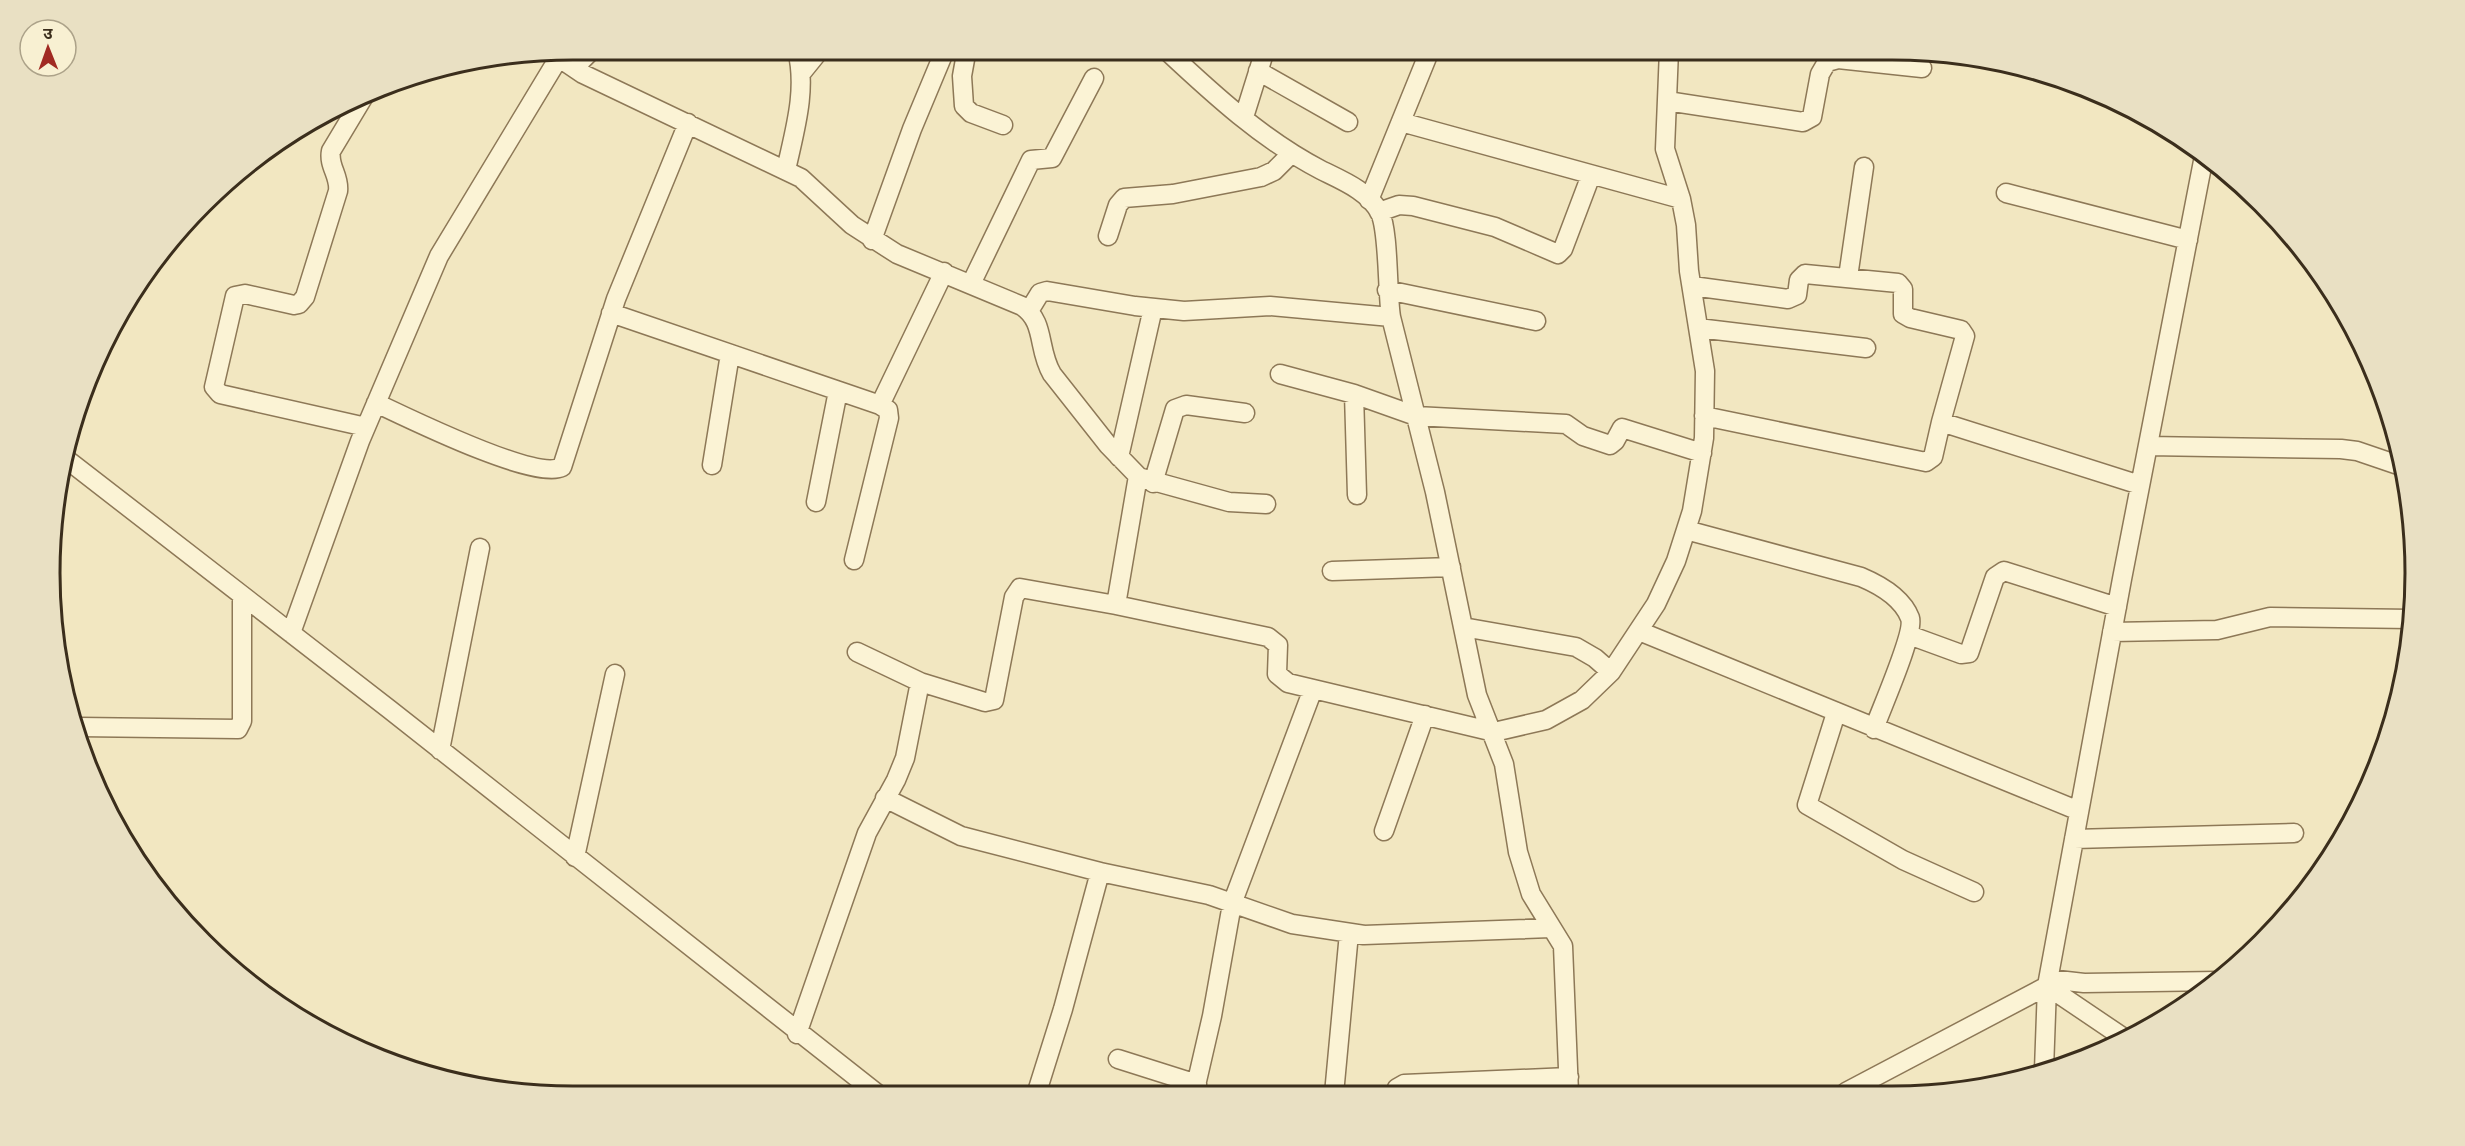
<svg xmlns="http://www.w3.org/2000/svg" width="2465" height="1146" font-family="Spectral,'Noto Sans Devanagari',serif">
<rect width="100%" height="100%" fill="#f2e7c1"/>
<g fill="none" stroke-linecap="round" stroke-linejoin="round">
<g stroke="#8d7857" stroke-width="21">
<path id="street" d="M958,50l8,4 -4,22 2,30 7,7 32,12
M1166,50c47,44 97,90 155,120 20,10 48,21 59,43 9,18 7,79 11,104l44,175 42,203 27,69 14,88 13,42 32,52 6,147
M552,53l31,21 218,104 51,47 45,29 125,52c24,16 15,43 30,68l56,71 30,31 -22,129 152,32 10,8 -1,29 11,9 206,49 52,-12 36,-20 29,-28 45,-68 20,-43 16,-50 12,-73 1,-67 -16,-100 -3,-46 -5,-26 -16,-50 4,-99
M574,68l18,-18
M803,71l17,-21
M1258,71l90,51
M364,96l-33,55c-3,15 9,25 7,40l-33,106 -6,7 -5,1 -49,-11 -10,2 -21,91 6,7 146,33
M1667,101l136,21 9,-5 8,-43 7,-12 11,-3 84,9
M1244,117l21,-67
M1401,122l280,77
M786,170c9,-41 21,-80 11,-120
M2006,193l182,47
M1369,200l61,-150
M1379,212l20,-7 14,1 82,21 63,27 5,-5 28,-74
M1108,236l10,-31 6,-7 49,-4 88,-17 13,-6 17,-17
M872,240l40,-111 33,-79
M1848,277l16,-110
M971,284l60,-124 21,-2 42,-80
M1692,286l96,13 9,-4 2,-15 6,-6 93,9 5,6v25l7,4 51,12 4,6 -24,86
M1387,290l149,31
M1029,311l11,-18 7,-2 88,15 49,5 86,-5 121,11
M611,313l269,92 64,-133
M1698,328l168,20
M1280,374l74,20 62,22 150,8 17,12 27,9 5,-4 7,-13 80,25
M1354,394l3,101
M376,403c30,14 159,78 186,64l54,-168 72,-176
M1704,416l222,46 7,-5 8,-35 199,63
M2148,446l193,3 16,2 47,16
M1119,457l34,-149
M65,458l324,251 490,386
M712,465l18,-111
M1142,478l87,24 37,2
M1153,483l22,-74 11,-4 59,8
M816,502l22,-111
M1686,530l175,47c19,8 41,20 49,41 5,15 -29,91 -36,111
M854,560l35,-142 -1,-8 -8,-5
M1332,571l119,-4
M1463,627l113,20 19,11 16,14
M1639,631l440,180
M2112,632l105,-2 53,-13 141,2
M291,633l69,-192 79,-185 119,-197
M1909,635l52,19 8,-1 26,-76 9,-6 113,36
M857,652l63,30
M1836,713l-29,92 96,55 71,32
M79,727l159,2 4,-8v-125
M440,750l40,-202
M885,798l76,38 139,36 109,23 83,29 72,11 187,-7
M1384,831l41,-116
M2074,839l220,-6
M575,857l40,-183
M2049,979l35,4 134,-2
M797,1034l70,-201 29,-53 9,-22 15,-76 65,20 9,-2 20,-103 6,-9 96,17
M2124,1038l-77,-52 75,-407 82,-423
M1118,1059l79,25
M2044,1070l3,-84
M1846,1092l201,-106
M1194,1094l18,-78 20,-112 81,-215
M1334,1094l15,-161
M1396,1094l1,-6 7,-4 165,-7
M1036,1095l27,-86 37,-137"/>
</g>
<use href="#street" stroke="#fbf3d5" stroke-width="18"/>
</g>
<path d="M0 0H2465V1146H0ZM573 60H1892A513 513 0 0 1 2405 573V573A513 513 0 0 1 1892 1086H573A513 513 0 0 1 60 573V573A513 513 0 0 1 573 60Z" fill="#e9e0c3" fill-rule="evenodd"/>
<path fill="none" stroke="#3b2e1c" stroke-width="3" d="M573 60H1892A513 513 0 0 1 2405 573V573A513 513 0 0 1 1892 1086H573A513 513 0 0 1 60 573V573A513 513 0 0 1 573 60Z"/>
<g transform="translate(48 48) rotate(359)"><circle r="28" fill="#f8f0d2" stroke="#aca289" stroke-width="1.5"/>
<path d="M0-4.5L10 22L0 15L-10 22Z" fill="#a12a22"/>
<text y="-9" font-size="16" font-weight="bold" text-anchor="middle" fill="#3b2e1c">उ</text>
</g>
</svg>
